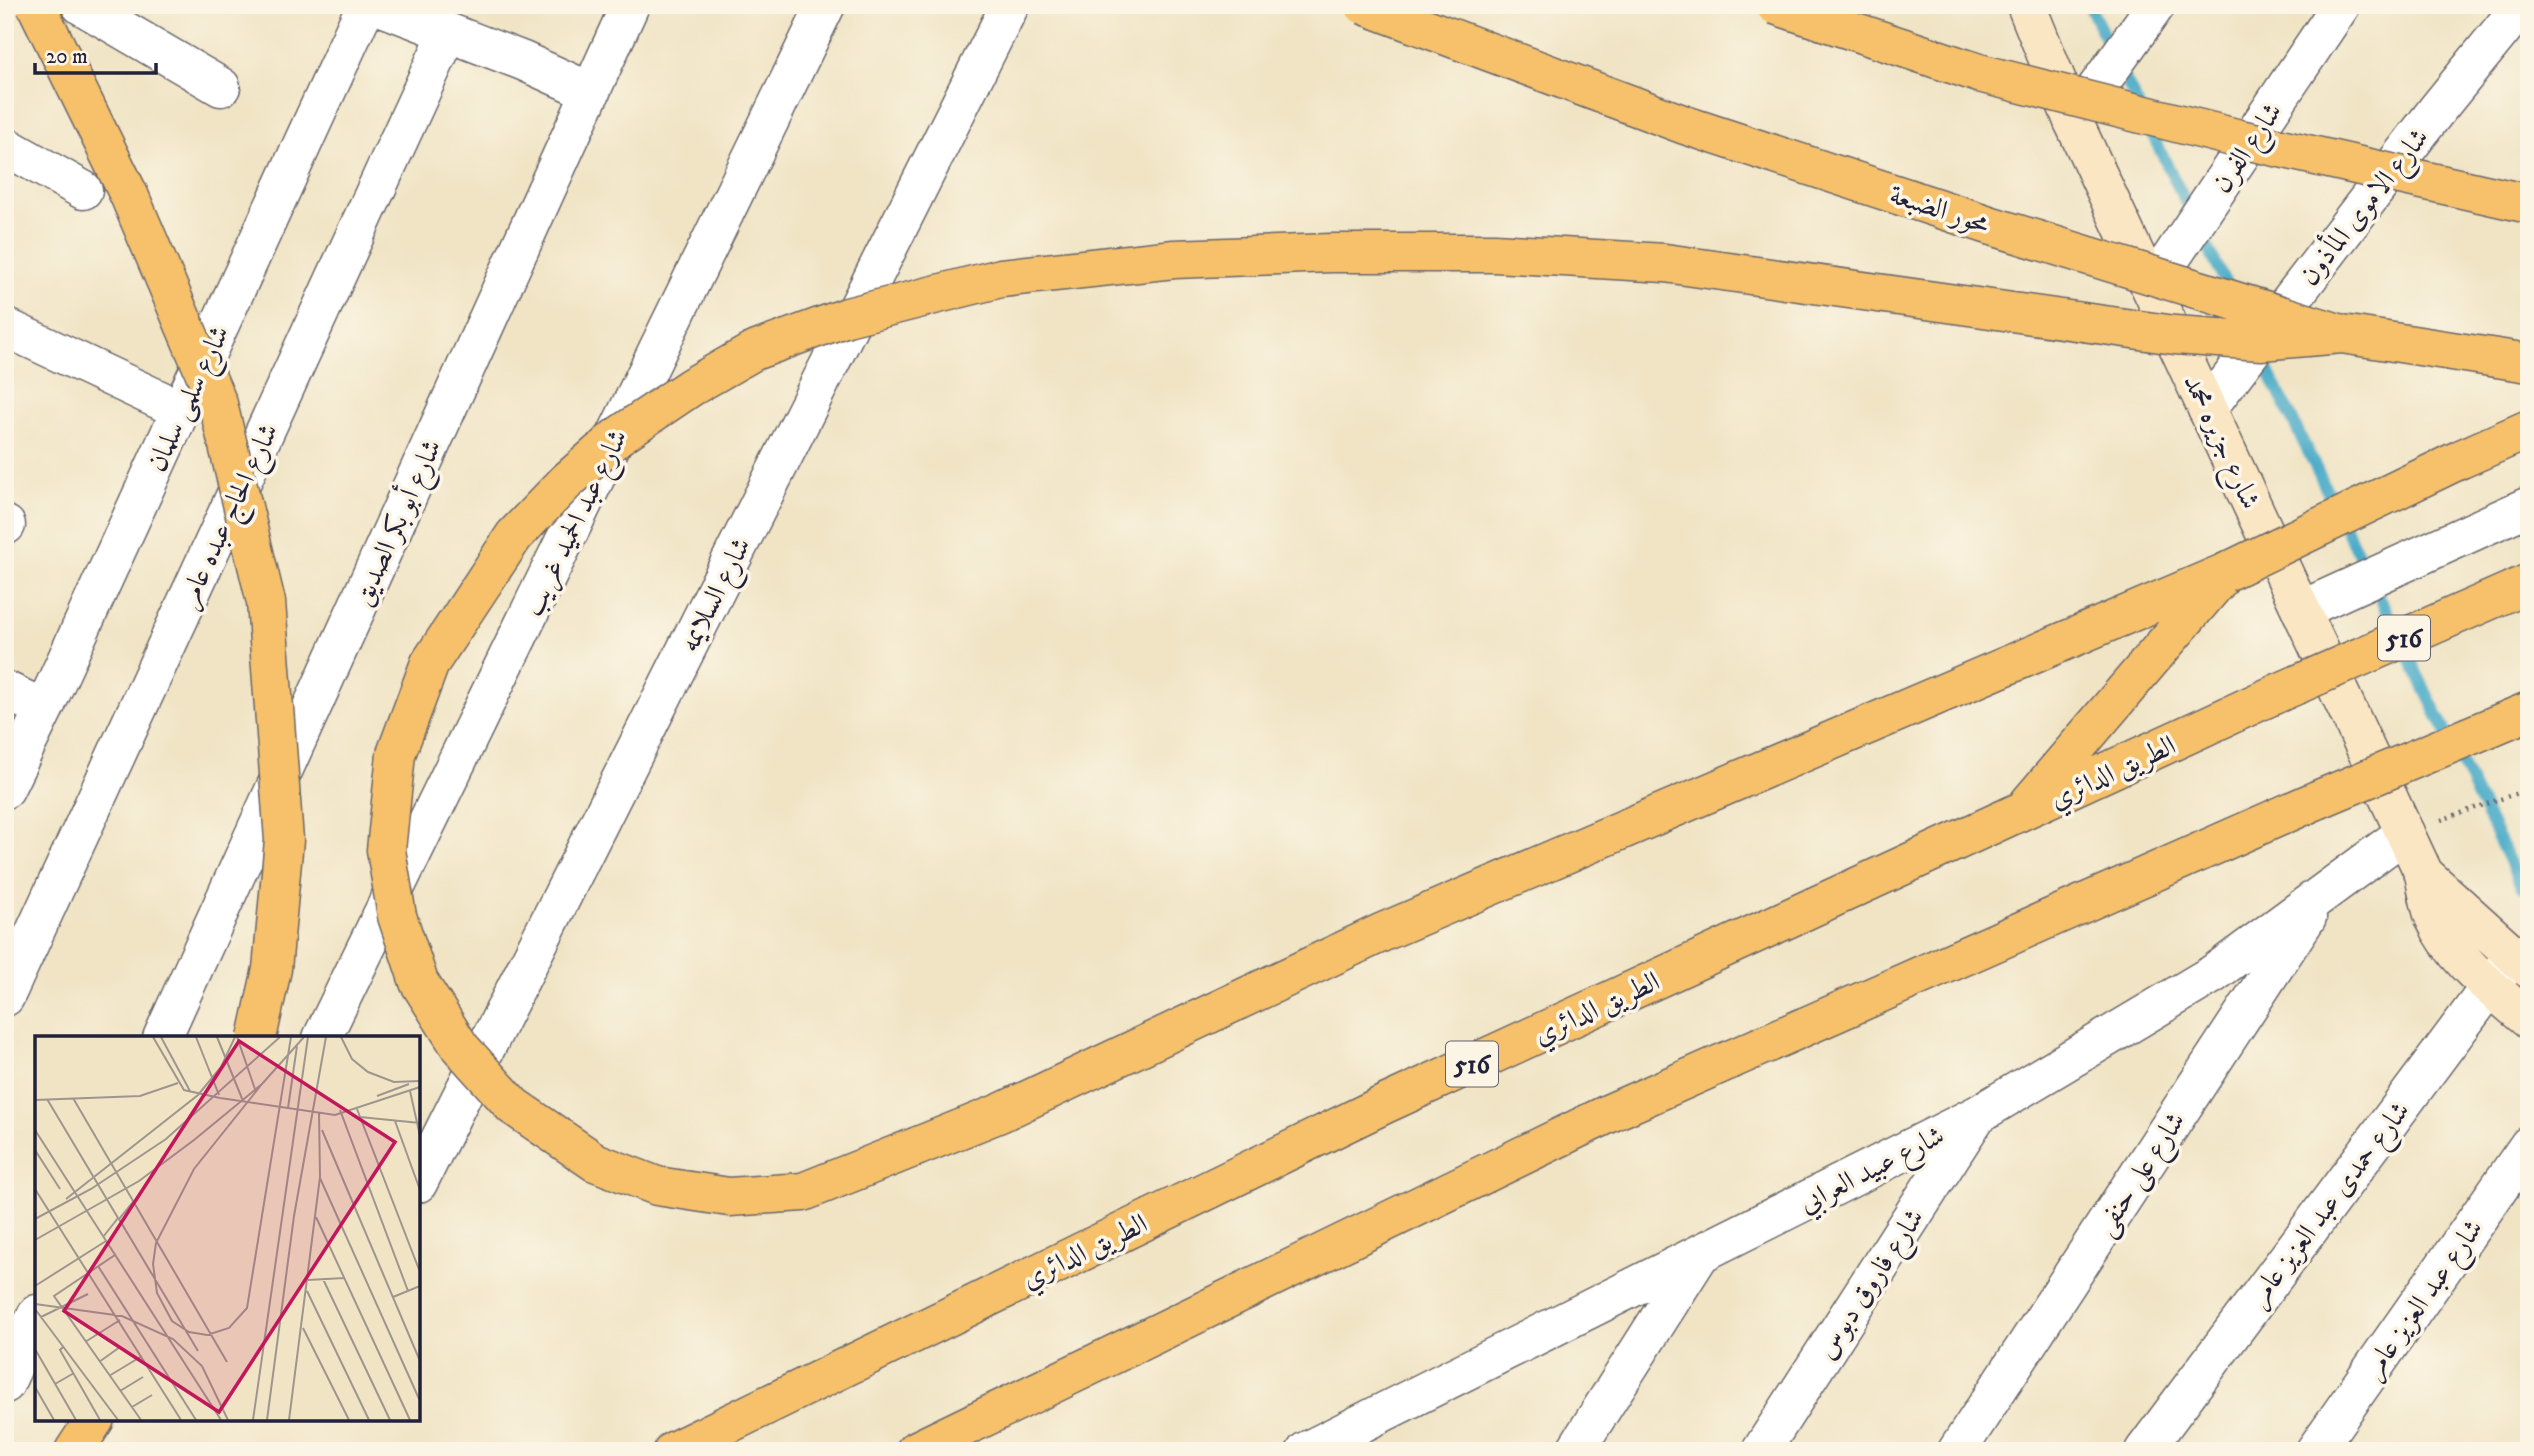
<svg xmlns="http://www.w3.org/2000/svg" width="2534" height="1456" font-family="'IM FELL DW Pica',Amiri,serif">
<rect width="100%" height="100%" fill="#fcf5e5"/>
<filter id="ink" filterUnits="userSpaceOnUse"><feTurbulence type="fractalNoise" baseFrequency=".0143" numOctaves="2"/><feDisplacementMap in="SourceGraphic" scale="14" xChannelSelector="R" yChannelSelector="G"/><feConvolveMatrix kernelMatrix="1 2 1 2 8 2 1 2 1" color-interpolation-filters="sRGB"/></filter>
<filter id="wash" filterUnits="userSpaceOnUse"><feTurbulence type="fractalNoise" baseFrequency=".00686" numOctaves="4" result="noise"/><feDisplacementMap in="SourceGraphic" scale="28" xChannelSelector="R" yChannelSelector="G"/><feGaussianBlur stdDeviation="1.57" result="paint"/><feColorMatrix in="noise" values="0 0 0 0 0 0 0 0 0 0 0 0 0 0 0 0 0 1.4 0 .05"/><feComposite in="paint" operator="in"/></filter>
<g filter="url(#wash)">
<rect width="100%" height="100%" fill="#f0e4c5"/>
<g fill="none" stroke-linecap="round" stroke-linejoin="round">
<path stroke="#49abc8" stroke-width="12" d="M2089,5l49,100
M2147,124l82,166
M2258,350l264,537"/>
</g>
</g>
<g filter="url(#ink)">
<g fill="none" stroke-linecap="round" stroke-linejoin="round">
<g stroke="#6a666b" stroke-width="41">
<path id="minor" d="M81,5l140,82
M377,5l146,56 68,31
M2073,121l83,-116
M5,146l78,44
M2151,288l190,-283
M5,327l176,83
M2207,409l229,-298 86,-106
M5,525h1
M2301,610l228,-104
M5,690l39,19
M5,789l39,-80 322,-704
M5,997l443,-964
M162,1038l468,-1033
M322,1038l504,-1033
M418,1183l592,-1178
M5,1384l32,-70
M1306,1451l671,-336 236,-141 192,-141
M1575,1451l126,-198
M1761,1451l215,-334
M1957,1451l350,-534
M2144,1451l365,-490
M2315,1451l214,-306"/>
</g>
<g stroke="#6a666b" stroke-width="41">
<path id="secondary" d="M2026,5l47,116 351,753c3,14 5,30 10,43 19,43 60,73 95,103
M2424,874l105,95"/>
</g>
<g stroke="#6a666b" stroke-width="41">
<path id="motorway" d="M2029,803l190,-223
M918,1146l82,-33 383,-181 841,-359
M74,1451l21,-32
M673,1451l710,-346 895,-412
M915,1451l697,-339 705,-312"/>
</g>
<path stroke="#6a666b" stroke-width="4.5" stroke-dasharray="2 5" stroke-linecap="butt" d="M2441,820l88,-31"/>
<use href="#minor" stroke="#fff" stroke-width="38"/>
<use href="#secondary" stroke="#fbe6c4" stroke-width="38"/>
<use href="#motorway" stroke="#f6c16b" stroke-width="38"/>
<g stroke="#6a666b" stroke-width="41" stroke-linecap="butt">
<path id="motorway-bridge" d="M36,5l93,190 89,209 48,198 18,238 -12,129 -15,69
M1364,5l321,120 307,101 350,108 187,29
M1775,5l204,68 261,66 289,65
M2224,573l237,-114 68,-30
M2278,693l251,-110
M2317,800l212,-89
M918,1146l-115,46 -74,5 -72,-11 -62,-24 -82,-56 -53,-59 -41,-65 -22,-66 -11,-66 10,-96 34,-91 84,-127 53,-55 50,-44 74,-50 63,-36 93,-34 154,-39 173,-19 157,-6h163l171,10 510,72 86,6 81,-7"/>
</g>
<use href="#motorway-bridge" stroke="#f6c16b" stroke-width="38"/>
</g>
</g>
<g text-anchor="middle" stroke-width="7" stroke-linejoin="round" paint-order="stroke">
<g fill="#fcf5e5" stroke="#63616e" stroke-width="2">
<rect x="2378" y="615.5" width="52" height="45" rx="5"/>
<rect x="1446" y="1041.5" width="52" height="45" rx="5"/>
</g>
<g font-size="26" font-weight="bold" fill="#22223b">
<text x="2404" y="647">516</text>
<text x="1472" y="1073">516</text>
</g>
<g font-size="28" fill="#22223b" stroke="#fcf5e5">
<text transform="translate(2246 147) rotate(-56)" y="10">شارع الفرن</text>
<text transform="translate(2363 206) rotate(-52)" y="10">شارع الاموى المأذون</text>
<text transform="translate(1940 208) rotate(18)" y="10">محور الضبعة</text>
<text transform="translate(187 398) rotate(-65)" y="10">شارع سلمى سلمان</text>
<text transform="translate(2223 441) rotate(65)" y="10">شارع جزيره محمد</text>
<text transform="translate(227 515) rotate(-65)" y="10">شارع الحاج عبده عامر</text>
<text transform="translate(396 522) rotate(-66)" y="10">شارع أبو بكر الصديق</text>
<text transform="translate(574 522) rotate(-64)" y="10">شارع عبد الحميد غريب</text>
<text transform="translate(714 594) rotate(-63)" y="10">شارع السلايمه</text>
<text transform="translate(2112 771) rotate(-25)" y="10">الطريق الدائري</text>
<text transform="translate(1596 1007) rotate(-25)" y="10">الطريق الدائري</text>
<text transform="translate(1871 1168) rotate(-27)" y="10">شارع عبيد العرابي</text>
<text transform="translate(2139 1173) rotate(-57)" y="10">شارع على حنفى</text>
<text transform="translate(2328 1203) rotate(-53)" y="10">شارع حمدى عبد العزيز عامر</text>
<text transform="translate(1084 1250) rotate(-26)" y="10">الطريق الدائري</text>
<text transform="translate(1869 1283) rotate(-57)" y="10">شارع فاروق دبوس</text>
<text transform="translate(2422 1298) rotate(-55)" y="10">شارع عبد العزيز عامر</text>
</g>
</g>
<g transform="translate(35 1036)">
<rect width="385" height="385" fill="#f0e4c5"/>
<path fill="none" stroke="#9e968e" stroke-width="2" d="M118,1l31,53 36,8 115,17 85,-28M126,1l29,54M161,1l23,58M182,1l26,64M202,1l19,55M306,1l11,22 16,13 26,10 26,-1M227,48l-68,85 -38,74 -3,21 4,29 15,28 17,11 18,3 22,-7 18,-20 44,-271M375,55l10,45M342,60l32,-12M38,62l154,264M12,63l71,119 -15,19M0,64l105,-4 38,-13M253,72l9,-62M322,73l63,163M305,74l68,181M325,81l60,6M360,85l25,69M0,94l186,290M287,94l98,231M0,114l25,39M285,142l100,223M0,153l146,231M31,163l132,-104 23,-28 14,-30M98,166l-14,17 79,132M281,181l94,203M0,183l56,-30 75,-50 114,-102M0,204l104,-59 55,-41 68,-56 42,-47M80,219l-61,41 87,124M63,230l98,154M288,243l67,141M273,244l36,-2M0,250l71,-45M272,255l62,129M358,261l27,-11M0,268l87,12 51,23 29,27 26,54M0,273l83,111M6,281l47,-23M268,292l46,92M50,306l35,-22M29,310l-4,4 40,70M0,313l41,71M64,326l21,-15M74,340l33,-20M20,348l19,-11M0,351l19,33M85,355l23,-14M97,371l20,-12M218,384l55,-383M232,384l27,-204 32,-179M254,384l31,-243 -1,-65"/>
<path fill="#c2185b" fill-opacity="0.15" stroke="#c2185b" stroke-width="3.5" d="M204,5l156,101 -176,270 -155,-101z"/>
<rect width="385" height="385" fill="none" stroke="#22223b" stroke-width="3.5"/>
</g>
<rect width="2534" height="1456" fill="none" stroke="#fcf5e5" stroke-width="28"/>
<path d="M35 63v10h121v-10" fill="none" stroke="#22223b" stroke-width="3.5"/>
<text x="46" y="63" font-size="21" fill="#22223b" stroke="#fcf5e5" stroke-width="5" paint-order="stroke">20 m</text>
</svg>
